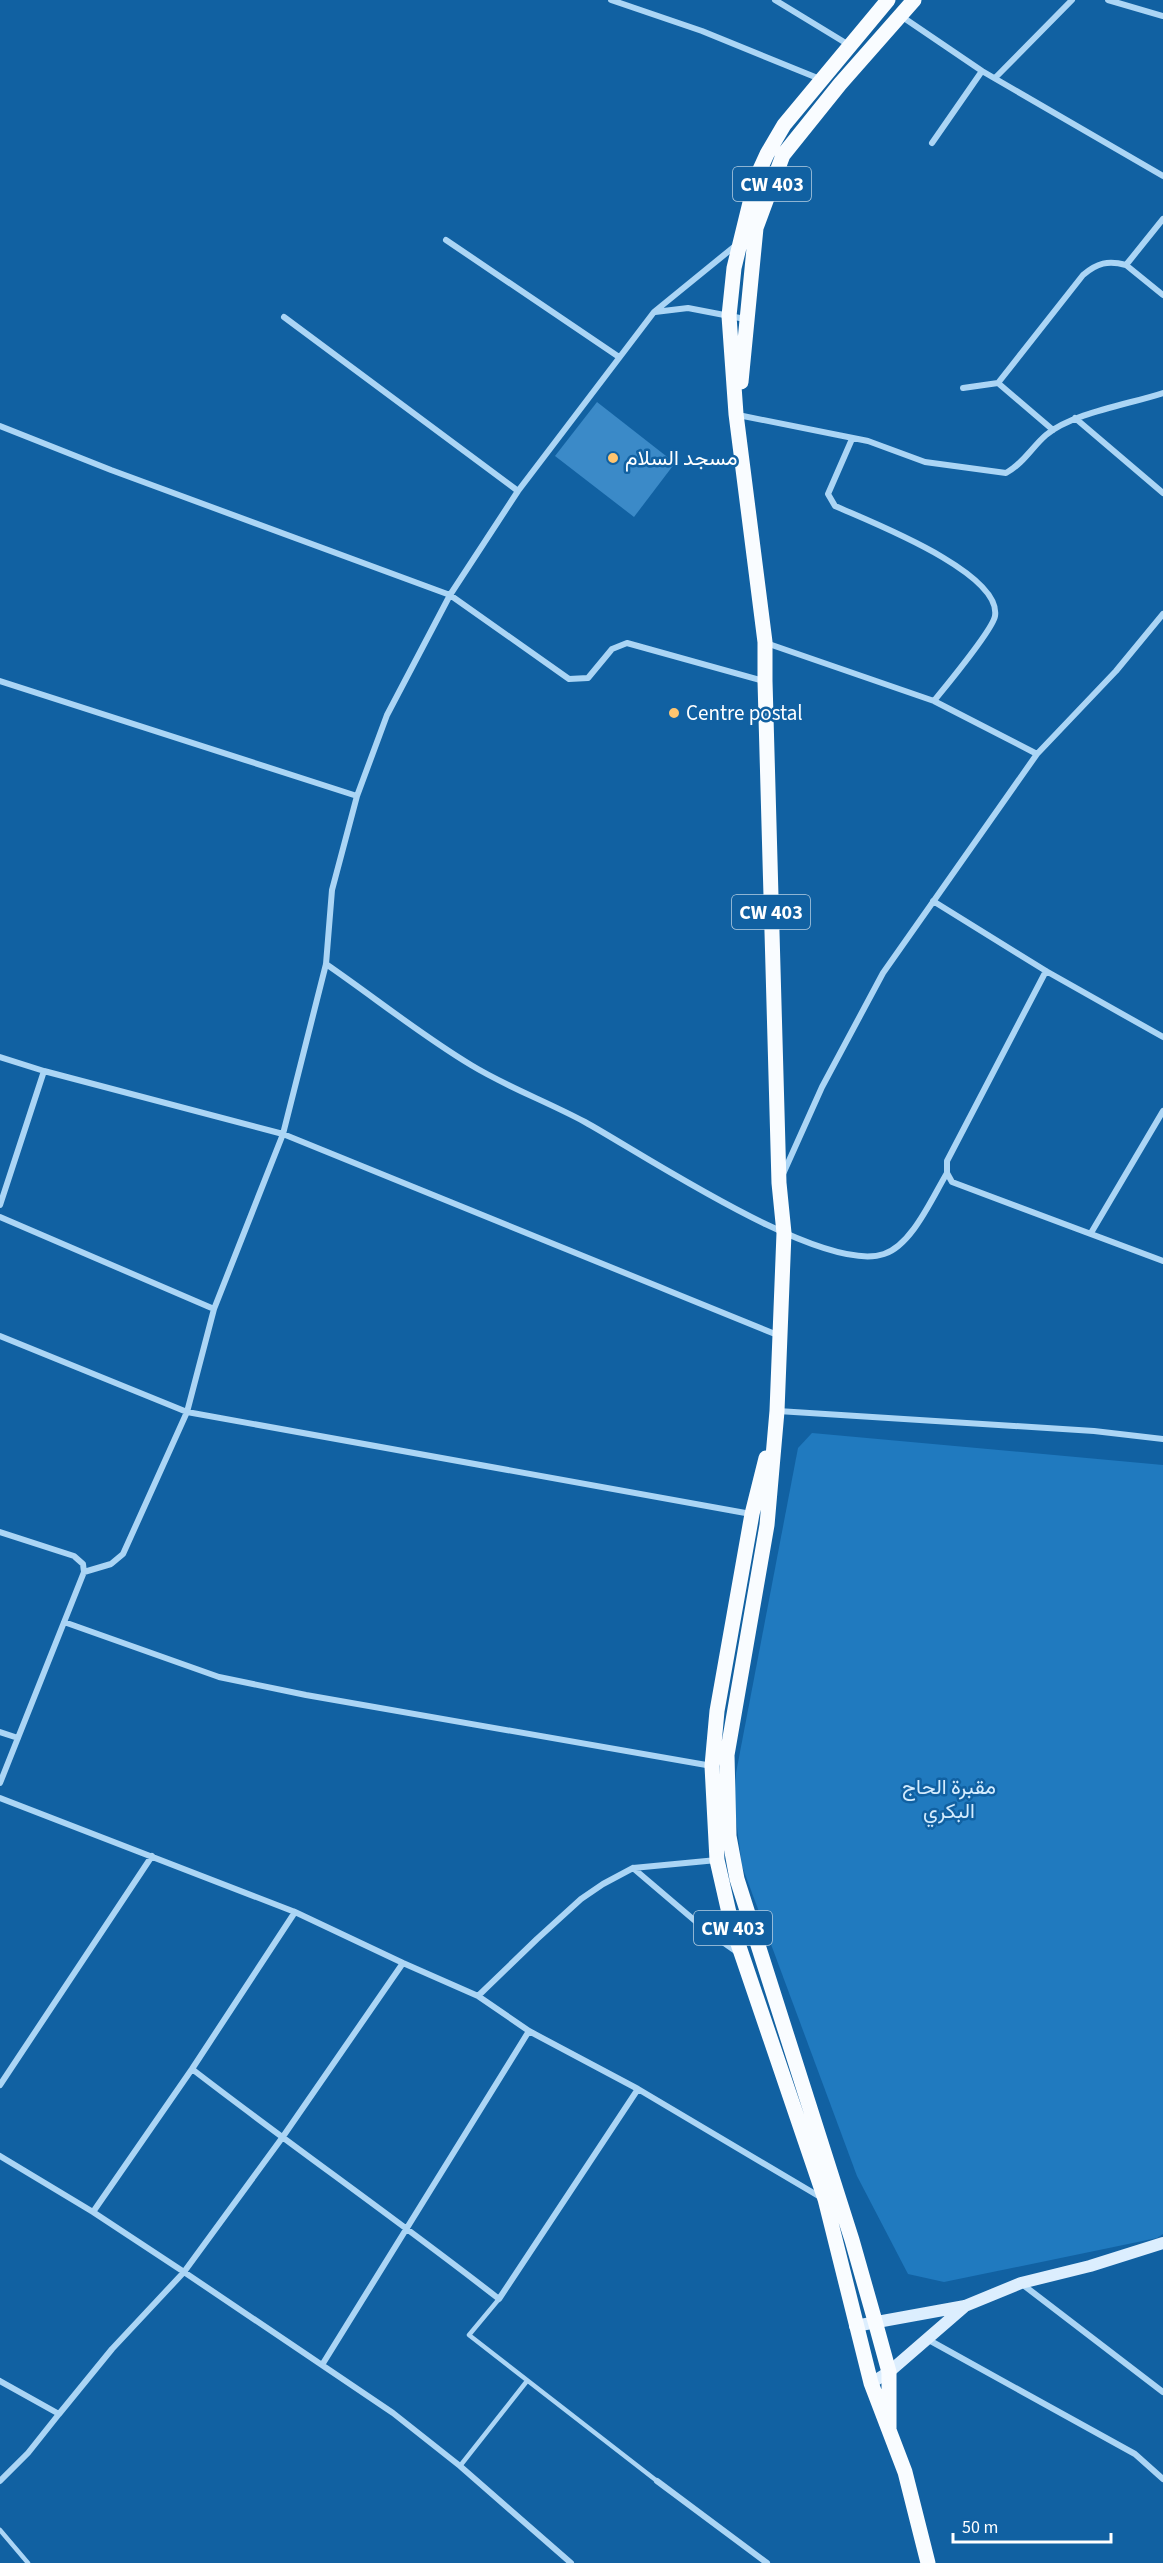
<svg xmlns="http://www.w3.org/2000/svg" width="1163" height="2563" font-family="'Source Sans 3',Vazirmatn,sans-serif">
<rect width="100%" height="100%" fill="#1161a2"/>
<path fill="#207abf" d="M812,1433l351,32v769l-6,4 -213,44 -36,-8 -51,-98 -115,-310 -8,-62 2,-31 62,-325z"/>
<path fill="#3b8ac8" d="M597,402l78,61 -41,54 -79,-61z"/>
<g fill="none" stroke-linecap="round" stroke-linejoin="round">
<path stroke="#abd5f5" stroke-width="4.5" d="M499,2299l-30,36 188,146
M460,2466l67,-85
M0,2530l28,33"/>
<path stroke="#abd5f5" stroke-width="6" d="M611,0l91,31 118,48
M775,0l74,45
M1108,0l55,16
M901,16l81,55 181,105
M995,78l77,-78
M932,143l50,-72
M446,240l173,117
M1126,265l37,30
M655,312l33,-4 57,11
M284,317l234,174
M963,388l35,-5
M738,415l130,26 57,21 81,11c18,-10 26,-26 40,-38 26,-22 84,-31 117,-42
M1075,418l88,75
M0,426l111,44 339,125 119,84 19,-1 24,-29 15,-6 137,38
M1053,430l-55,-47 85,-108c14,-12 25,-15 43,-10l37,-46
M852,439l-24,55 7,12c33,15 167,66 160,110 -2,14 -50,71 -61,85
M766,643l168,58 103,53
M0,681l357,115
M933,901l113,70 117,66
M326,964c48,33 95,71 145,101 36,22 77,37 114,57 58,32 238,153 299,132 28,-9 48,-56 63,-81
M1046,971l-99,190v12l5,9 211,79
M0,1057l44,14 239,63 497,202
M783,1174l39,-87 61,-114 154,-219 79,-83 47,-57
M0,1205l44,-134
M0,1217l214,92
M1091,1233l72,-122
M0,1336l187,76 564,102
M778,1411l316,20 69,8
M0,1532l74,24 9,8 1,8 -84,211
M84,1572l27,-8 12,-10 64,-142 27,-103 69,-175 43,-170 6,-74 25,-94 30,-81 63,-120 68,-104 136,-179 81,-66
M64,1622l155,55 87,18 406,71
M0,1732l18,6
M0,1798l295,114 108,51 75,33 51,35 109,58 184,109
M633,1868l74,63 30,21
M478,1996l59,-57 44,-40 22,-15 30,-16 84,-8
M192,2069c101,78 206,151 307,230l139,-210
M0,2085l152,-229
M0,2156l93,56 91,60 209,141 67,53 111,97
M93,2212l99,-143 103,-157
M1022,2284l141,108
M927,2339l208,115 28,25
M322,2365l207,-334
M0,2381l59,33 53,-65 72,-77 98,-134 121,-175
M0,2481l28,-28 31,-39
M657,2481l110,82"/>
<path stroke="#dceefe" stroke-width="12" d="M855,2326l110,-20 56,-23 69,-17 73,-23
M871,2383l18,-11 75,-65"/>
<path stroke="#f9fcff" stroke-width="15" d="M888,0l-104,125 -17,29 -11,24 -22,90 -5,48 7,98 29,228v39l14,502 5,50 -7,178 -10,114 -40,230 2,81 8,43 115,361 23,81 14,51v56
M741,382l15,-154 27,-73 57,-71 74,-84
M766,1458l-14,56 -35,197 -5,55 5,94 15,66 93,273 46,184 34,89 23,91"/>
</g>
<g fill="#ffc56f" stroke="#1161a2" stroke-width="2">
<circle cx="613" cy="458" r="6"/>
<circle cx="674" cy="713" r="6"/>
</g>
<g text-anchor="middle" stroke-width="5" stroke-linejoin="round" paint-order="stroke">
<g fill="#1161a2" stroke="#b8d0e3" stroke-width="1.5">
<rect x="733" y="167" width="78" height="34" rx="4.5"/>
<rect x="732" y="895" width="78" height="34" rx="4.5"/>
<rect x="694" y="1911" width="78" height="34" rx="4.5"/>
</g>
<g font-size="20" font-weight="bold" fill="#fff">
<text x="772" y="191">CW 403</text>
<text x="771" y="919">CW 403</text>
<text x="733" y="1935">CW 403</text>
</g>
<g font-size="21" fill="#fff" stroke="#1161a2" text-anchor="start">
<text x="625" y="465">مسجد السلام</text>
<text x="686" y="720">Centre postal</text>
</g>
<g font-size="21" fill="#d4ecfe" stroke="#1161a2">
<text x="949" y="1794">مقبرة الحاج<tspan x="949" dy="24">البكري</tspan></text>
</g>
</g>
<path d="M953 2533v9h158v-9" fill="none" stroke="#ffffff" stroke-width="3"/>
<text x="962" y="2533" font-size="18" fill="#ffffff" stroke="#1161a2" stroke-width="4.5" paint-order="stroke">50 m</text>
</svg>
